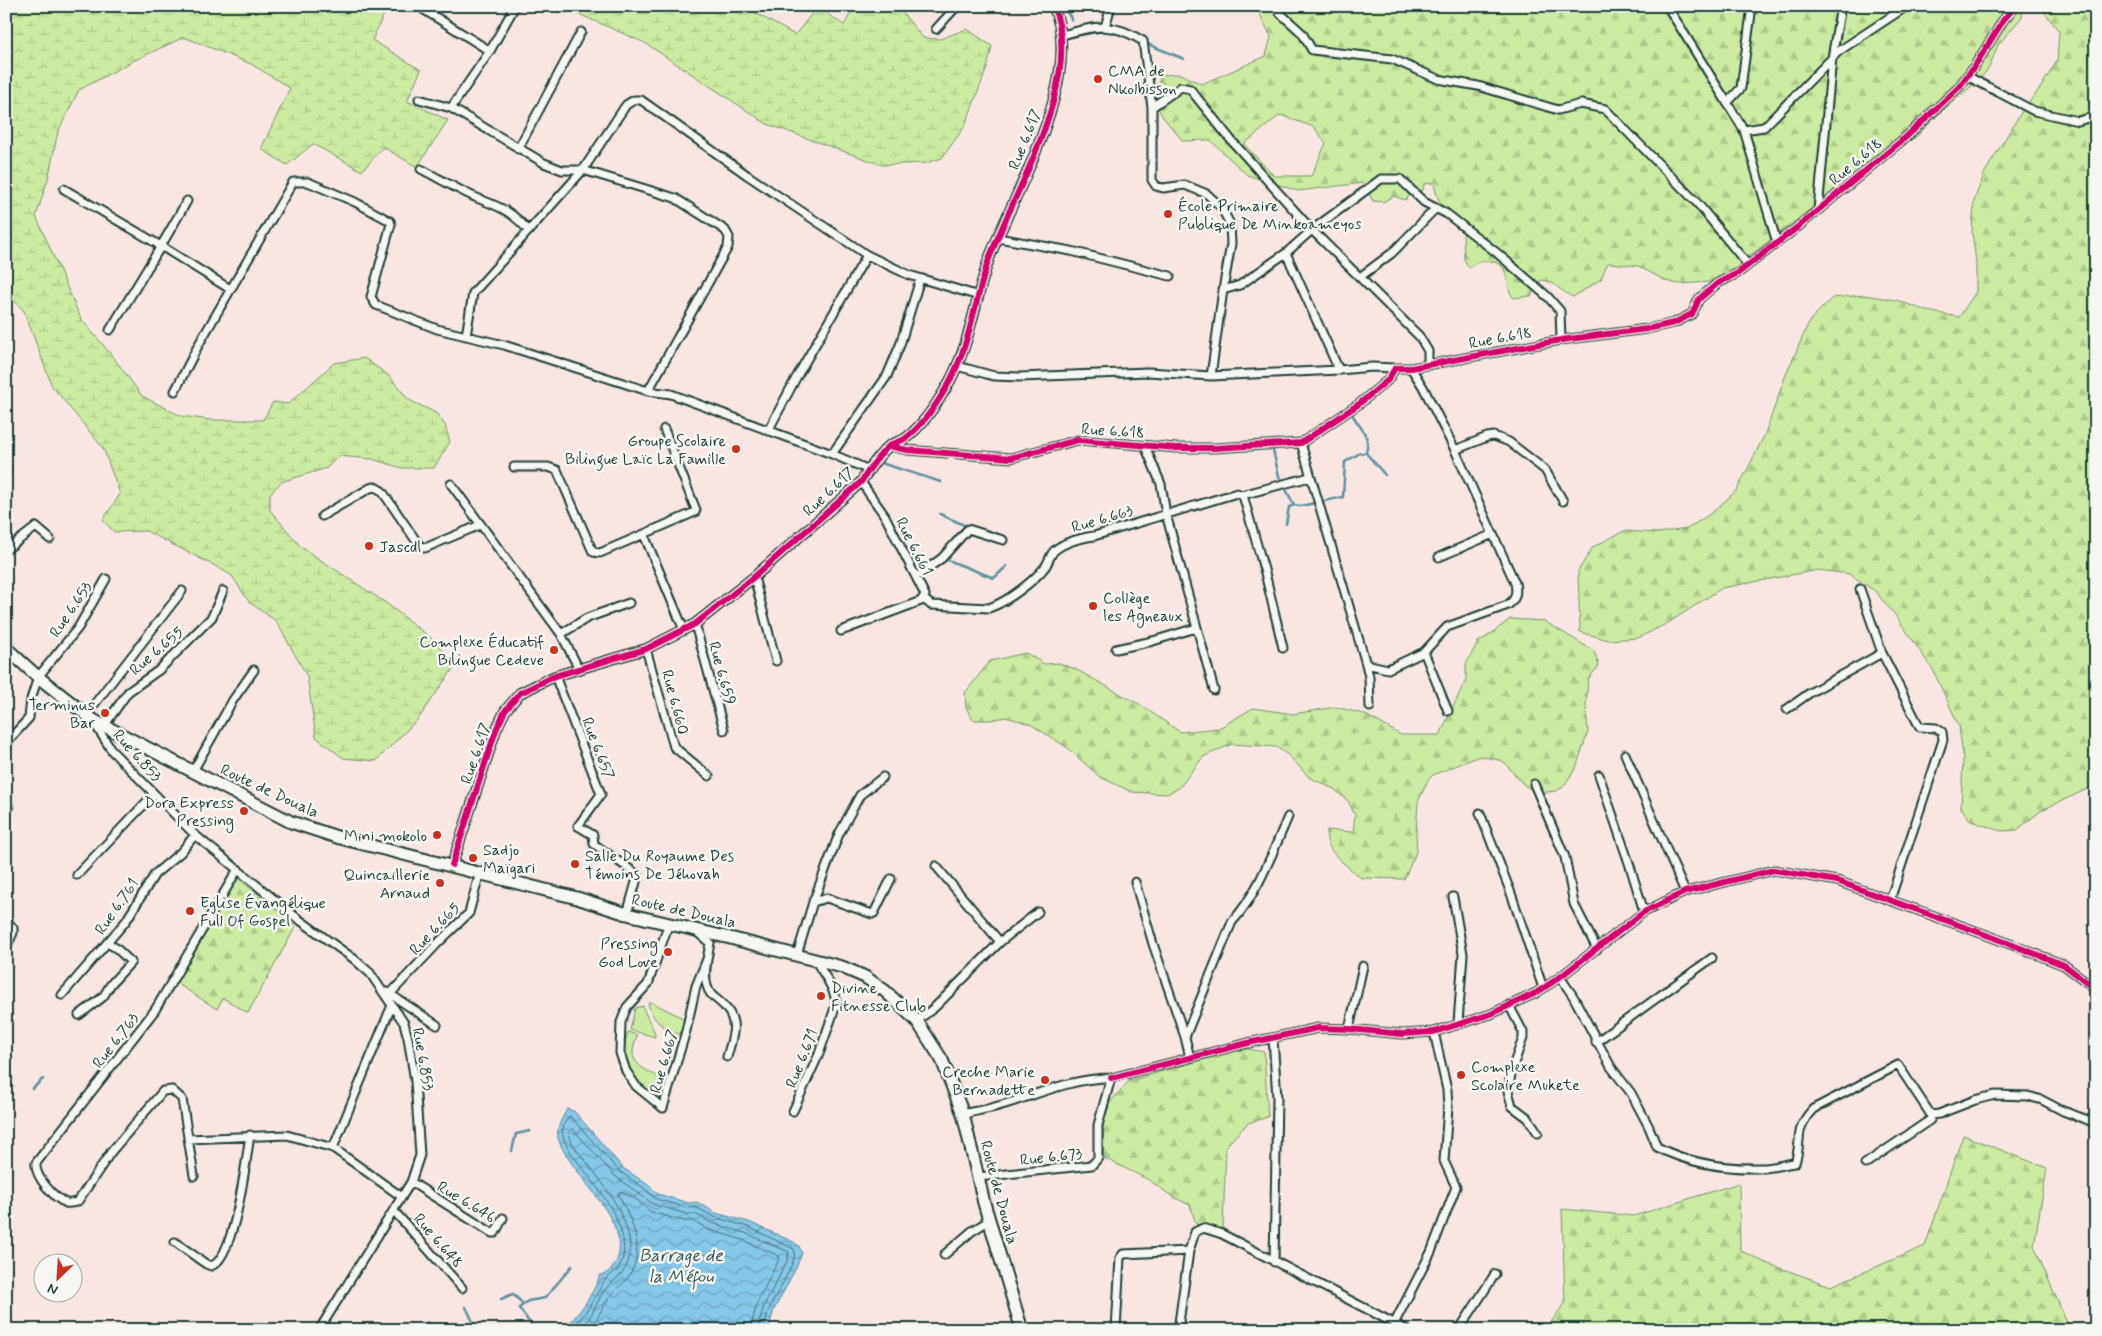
<svg xmlns="http://www.w3.org/2000/svg" width="2102" height="1336" font-family="Mynerve,sans-serif">
<defs>
<pattern id="forest-firs" width="22" height="20" patternUnits="userSpaceOnUse" patternTransform="scale(1.25)"><rect width="22" height="20" fill="#cceaa1"/><path d="M5 1l3.5 6h-7zM16 11l3.5 6h-7z" fill="#afca8b"/></pattern>
<pattern id="wetland-marsh" width="20" height="14" patternUnits="userSpaceOnUse" patternTransform="scale(1.25)"><rect width="20" height="14" fill="#cceaa1"/><path d="M1 5h8M5 5V1M11 12h8M15 12V8" fill="none" stroke="#afca8b"/></pattern>
<pattern id="water-waves" width="16" height="10" patternUnits="userSpaceOnUse" patternTransform="scale(1.25)"><rect width="16" height="10" fill="#86c6e7"/><path d="M0 5q4-4 8 0t8 0" fill="none" stroke="#6da2bc"/></pattern>
</defs>
<rect width="100%" height="100%" fill="#f8e6e2"/>
<filter id="ink" filterUnits="userSpaceOnUse"><feTurbulence type="fractalNoise" baseFrequency=".02" numOctaves="2"/><feDisplacementMap in="SourceGraphic" scale="10" xChannelSelector="R" yChannelSelector="G"/><feConvolveMatrix kernelMatrix="1 2 1 2 8 2 1 2 1" color-interpolation-filters="sRGB"/></filter>
<g filter="url(#ink)">
<path fill="#cceaa1" stroke="#76946a" d="M651,1002l34,17 -4,16c-17,-7 -28,-12 -33,-32z
M643,1006c2,12 12,20 12,31l-25,-7 5,-22z
M628,1032l9,3c-1,5 -4,11 -4,16 -1,16 21,23 33,29l-8,22c-13,-10 -34,-28 -35,-47 -1,-7 3,-15 5,-23z"/>
<path fill="url(#forest-firs)" stroke="#76946a" fill-rule="evenodd" d="M1256,6h840v779l-54,25 -25,20 -16,1 -30,-10 -10,-13 2,-51 -4,-31 -26,-56 -37,-54 -21,-25 -26,-17 -31,-4 -96,18 -54,35 -30,15 -30,2 -28,-8 -2,-61 15,-24 31,-16 33,2 30,-4 26,-17 24,-22 28,-56 20,-57 25,-57 22,-22 32,-3 32,5 31,11 32,6 17,-25v-30l-4,-30 2,-31 11,-29 37,-61 19,-24 16,-26 2,-30 -18,-23h-19v9l-24,28 -9,23 -9,11 -39,33 -25,25 -22,13 -21,18 -32,18 -97,74 -16,17 -17,5 -33,2 -12,-3 -28,-15 -28,-3 -3,1 -6,15 -28,18c-12,-5 -19,-16 -31,-17l-5,4 -6,12 -17,2c-11,-11 -2,-31 -20,-36 -6,-1 -10,-2 -16,0 -4,1 -5,4 -9,6l-5,-9 -1,-30c-15,-15 -26,-24 -29,-46l-10,1 -1,6 -13,5 -5,5 -11,-4 -11,6 -10,-1 -10,-18 -65,8 -51,-16 -37,-35 -27,1 -21,-25 -8,-18 7,-23 19,-1 22,10 64,-28 5,-19zM1280,115l34,12 12,16 -15,33h-37l-30,-32z
M1510,619l34,2 50,30 5,15 -11,13 -2,27 2,26 -12,36 -13,19 -7,4 -19,2 -13,-8 -21,-24 -23,-5 -47,19 -5,5 -10,22 -2,31 1,17 -13,29 -43,-1c-14,-13 -38,-26 -34,-48l26,2 2,-17 -7,-14 -14,-12 -24,-11 -22,-23 -12,-8 -44,-3 -29,13 -24,31 -12,6 -35,-2 -32,-15 -35,-31 -35,-22 -24,-7 -16,3h-17l-7,-12 -1,-15 25,-32 36,-8 18,11 15,-1 16,6 64,35 41,28 39,-4 34,-20 40,6 43,-7 28,7 37,21h39l26,-56v-15l12,-22 13,-8z
M238,878l58,48 -48,87 -25,-15 -6,11 -41,-26z
M1243,1048l21,4 4,65 -20,6 -22,23 -3,83 -27,-5 -6,-19 -17,-8 -24,-17 -45,-22 -1,-32 7,-24 19,-21z
M1963,1135l84,33 -13,78 34,79h28v5h-551l20,-27 -3,-94 72,7 105,-33 1,67 26,13 65,23 94,-40z"/>
<path fill="url(#wetland-marsh)" stroke="#76946a" d="M6,6h382l-16,34 49,30 -14,31 41,19 -31,47 -34,-20 -21,24 -49,-27 -26,21 -26,-16 29,-61 -39,-24 -67,-27 -51,24 -54,29 -21,42 -10,47 -12,37 45,103 33,39 28,38 39,20 30,4h52l10,-18 15,2 46,-41 30,-5 25,18 20,24 27,13 9,12 5,17 -16,26h-32l-30,-9 -34,-3 -11,12 -46,14 -11,12v16l31,37 85,56 50,39 19,24 -36,52 -43,43 -33,-3 -27,-21 -9,-61 -31,-55 -27,-19 -17,-26 -13,-8 -73,-37 -32,1 -11,-12 17,-26 -17,-46 -51,-62 -28,-75 -18,-19z
M560,6h183l52,29 22,-28 27,18 11,-19h42l26,32 17,1 27,-10 25,17 -5,22 -22,58 -23,32 -16,5 -44,2 -115,-41 -122,-81z"/>
<path fill="url(#water-waves)" stroke="#5d8f9f" d="M567,1109l7,2 49,57 24,16 11,10 31,9 8,-1 19,11 33,9 45,20 5,4 3,7 -5,13 -23,44 -6,20h-206c16,-14 31,-35 38,-55 6,0 11,-5 15,-11 22,-40 -48,-92 -57,-126 -2,-10 4,-20 9,-29z"/>
<g fill="none" stroke-linecap="round" stroke-linejoin="round">
<path stroke="#48747c" stroke-width="1" d="M570,1330c14,-12 24,-31 33,-47 4,-8 15,-10 19,-22 10,-32 -23,-72 -41,-95 -7,-9 -15,-19 -18,-30 -2,-6 2,-16 7,-20l49,55 25,17 12,11 32,9 8,-1 18,10 34,10 46,22c5,11 -19,46 -24,58 -3,7 -5,16 -6,23
M580,1330c13,-12 17,-33 29,-45 6,-5 12,-9 16,-16 18,-33 -17,-79 -36,-104 -8,-9 -18,-20 -20,-32l3,-5 43,48 38,28 33,10h9l17,9 33,10 44,19 -2,9 -23,45 -7,24
M590,1330c8,-12 15,-29 25,-39 3,-4 8,-7 11,-11 22,-27 6,-60 -8,-86l2,-3 16,8 15,13 33,9h9l17,9 33,10 36,16v3l-22,44 -7,27"/>
<path stroke="#5d8f9f" stroke-width="2.5" d="M1063,6l9,14
M1145,43l39,16
M1351,411c5,15 21,22 15,41
M1272,446l7,30 15,29
M1366,453l19,22
M881,463l60,19
M940,514l26,12
M1286,524l3,-17 5,-2 7,1 42,-9 2,-35 15,-9h6
M945,559l49,19 13,-12
M32,1089l11,-10
M512,1151l4,-17 14,-3
M501,1299l12,-5 10,10
M466,1307l11,23
M427,1322l7,8
M528,1330l5,-4
M535,1330l-16,-22 9,-7 17,-3 27,-32"/>
<g stroke="#1f3d34" stroke-width="11">
<path id="minor" d="M418,6l72,45
M1667,6l77,124 33,113
M1280,13l22,20 10,17 80,9 46,20 40,7 80,24 23,-6 24,5 93,95 50,61
M1105,27l6,-21
M936,29l21,-23
M1062,35c34,-9 49,-14 81,6l9,66v73l4,6 7,2 22,-3 22,9 14,13 9,17 1,20 -8,46 -12,86
M1967,76l67,35 44,10 18,-5
M419,99l32,9 93,55 18,7h21l92,28 50,32 4,7 -1,10 -80,144
M1727,103l14,-15 11,-82
M1152,107l29,-20 9,2 41,51 81,90 107,106 9,15v14
M451,108l39,-57 25,-45
M1744,130l20,-3 75,-76 68,-45
M518,149l63,-117
M421,169c19,10 37,21 56,29 25,10 33,12 52,33
M64,189l97,57 -51,84
M187,201l-26,45 69,43
M1818,210l14,-152 9,-52
M998,238l73,13 99,25
M1286,253l53,117
M1360,277l32,-24 44,-45
M1223,290l17,-5 46,-32 26,-23 69,-51h19l24,23 23,12 50,39 51,44 12,14 1,29
M466,336l7,-43 110,-123 43,-65 8,-5h7l106,75 120,80 42,20 70,21
M957,366l37,10 26,1 128,-5 63,4 128,-6 33,-3 23,1
M175,391l24,-47 94,-162h15l47,20 35,19 1,3 -20,73 5,8 61,24 67,16 144,46 23,3 161,60 37,16
M768,431l28,-53 71,-123
M1301,443l65,221
M889,446l18,4 104,8 67,-18 98,8h38l87,-5 58,-39 29,-24 7,-12h16l150,-28 86,-11 27,-6 18,-9 7,-15 19,-16 20,-10 61,-47 107,-89 53,-50 17,-23 28,-45 12,-13
M1145,446l16,38 5,30 48,176
M1455,450l32,-13 7,-1 15,6 36,28 18,31
M832,454l55,-78 13,-31 20,-66
M6,467v6
M514,467h34l9,3 36,82 7,1 95,-41 1,-2 -32,-81
M451,484l110,150 18,35
M1242,495l68,-18
M322,516l48,-28 5,-1 7,4 37,54 6,3 55,-23
M644,535l40,95
M6,550l30,-23 14,12
M1439,557l54,-23
M754,577l22,84
M916,577l26,-19 26,-29 35,11
M1860,589l22,64 35,69 3,5 16,1 6,4 1,8 -53,160
M924,599l7,6 58,3c18,-6 45,-27 56,-41 4,-5 5,-13 10,-17 11,-9 25,-12 39,-14l143,-43 5,2 2,4 21,74 18,75
M695,624l29,106
M841,631l80,-30 4,-6 -40,-79 -24,-34
M561,634l26,-16 42,-15
M646,649l28,98 35,29
M1116,649l37,-8 43,-13
M1424,652l24,59
M555,676l46,118 -23,32 15,9 1,9 44,31 -11,39
M1370,707l-1,-30 -3,-13 22,5 36,-17 23,-25 61,-22c8,-6 9,-12 7,-22l-60,-133 -32,-63 -12,-19
M1787,709l24,-17 71,-39
M86,715l96,-124
M93,721l19,30 83,84 102,83 57,41 16,14 34,50 4,15 7,43 5,74 -9,27 -92,148
M104,726l24,-34 31,-22 53,-53 11,-26
M6,743l23,-25 2,-19 7,-22 40,-49 28,-49
M1625,754l60,138
M193,771l40,-71 21,-30
M1599,775l31,91 14,46
M1534,784l31,73 9,47 23,45
M6,800l3,9 -3,8
M1480,813l32,83 31,92
M936,866l64,76
M77,875l77,-81
M1135,882l18,62 32,93 5,21
M1453,897l10,57 -5,69
M813,902l14,-4 45,16 2,-1 17,-34
M6,920l7,8v5l-7,15
M669,923l-21,61 -21,23 -6,15 -1,31 6,18 10,15 27,22 23,-77 10,-45 11,-27
M697,932l13,11c-2,13 -7,30 -3,43 3,11 10,12 17,20 16,16 8,32 3,51
M797,955l16,-53 26,-68 21,-39 23,-18
M1560,977l13,19 38,71 20,26 18,34 8,20c33,17 67,22 104,21 12,0 23,-4 34,-5 8,-25 -2,-32 18,-54l85,-44 33,50 8,-1 36,-14 20,-5 33,1 14,4 21,11 33,12
M387,992l50,33
M391,993l47,-50 31,-30 11,-41
M62,995l64,-74 29,-47 26,-22 14,-17
M1509,1005l14,27v6l-11,31 -4,22 4,15 16,12 10,15
M79,1015l24,-18 8,-13 20,-22 -15,-14 -9,-5
M917,1021l18,-14 65,-65 38,-30
M1349,1029l14,-63
M1185,1037l47,-115c27,-30 40,-69 56,-105
M1273,1038l4,60 -3,164
M1596,1042l116,-84
M1111,1078l137,-35 70,-15 31,1 53,5 32,-2 57,-18 45,-21 24,-16 84,-65 41,-20 89,-22 63,11 155,56 72,28 32,24
M793,1111l26,-57 17,-49c0,-16 -13,-31 -20,-44
M963,1114c13,-3 26,-5 39,-9 37,-11 70,-27 109,-27l-13,47v33l-6,7 -114,12
M188,1139l99,-4 46,13 69,49
M333,1148l59,-143
M1865,1164l65,-44 1,-5
M194,1176l-12,-77 -10,-9 -9,1 -52,61 -33,49c-4,2 -7,3 -12,2 -12,-5 -32,-27 -30,-40l119,-153 83,-141
M411,1182l81,51h3l8,-15
M394,1211l68,77
M175,1242l31,22 5,2c24,-7 35,-106 39,-131
M944,1255l28,-24 18,-11
M1394,1324l37,-72 25,-65 -12,-26 4,-54 -1,-17 -13,-58
M1116,1330l4,-72 3,-4 66,-3
M1178,1330l11,-79 6,-19 8,-4 19,6 185,96
M1459,1330l36,-56"/>
</g>
<g stroke="#1f3d34" stroke-width="12">
<path id="tertiary" d="M452,865l44,-135 9,-19 15,-18 35,-17 91,-27 49,-25 59,-47 107,-95c8,-12 17,-27 28,-36 5,-4 12,-4 17,-8 16,-12 30,-33 40,-50 24,-40 28,-86 43,-129 25,-67 97,-183 64,-253"/>
</g>
<g stroke="#1f3d34" stroke-width="15">
<path id="trunk" d="M6,648l32,29 55,43 198,102 49,16 237,60 50,16 103,24 112,29 23,10 20,14 32,30 25,39 21,54 21,89 38,127"/>
</g>
<use href="#minor" stroke="#f6f6f2" stroke-width="7"/>
<use href="#tertiary" stroke="#f6f6f2" stroke-width="9"/>
<use href="#trunk" stroke="#f6f6f2" stroke-width="11"/>
<g stroke="#f6f6f2" stroke-width="9">
<path id="cycleway" d="M889,446l18,4 104,8 67,-18 98,8h38l87,-5 58,-39 29,-24 7,-12h16l150,-28 86,-11 27,-6 18,-9 7,-15 19,-16 20,-10 61,-47 107,-89 53,-50 17,-23 28,-45 12,-13
M452,865l44,-135 9,-19 15,-18 35,-17 91,-27 49,-25 59,-47 107,-95c8,-12 17,-27 28,-36 5,-4 12,-4 17,-8 16,-12 30,-33 40,-50 24,-40 28,-86 43,-129 25,-67 97,-183 64,-253
M1111,1078l137,-35 70,-15 31,1 53,5 32,-2 57,-18 45,-21 24,-16 84,-65 41,-20 89,-22 63,11 155,56 72,28 32,24"/>
</g>
<use href="#cycleway" stroke="#d6006c" stroke-width="6"/>
</g>
</g>
<g fill="#c8321e" stroke="#f6f6f2" stroke-width="2">
<circle cx="1098" cy="79" r="5"/>
<circle cx="1168" cy="214" r="5"/>
<circle cx="736" cy="449" r="5"/>
<circle cx="369" cy="546" r="5"/>
<circle cx="1093" cy="606" r="5"/>
<circle cx="554" cy="650" r="5"/>
<circle cx="105" cy="713" r="5"/>
<circle cx="244" cy="811" r="5"/>
<circle cx="437" cy="835" r="5"/>
<circle cx="473" cy="858" r="5"/>
<circle cx="575" cy="864" r="5"/>
<circle cx="440" cy="883" r="5"/>
<circle cx="190" cy="911" r="5"/>
<circle cx="668" cy="952" r="5"/>
<circle cx="821" cy="996" r="5"/>
<circle cx="1461" cy="1075" r="5"/>
<circle cx="1045" cy="1080" r="5"/>
</g>
<g text-anchor="middle" stroke-width="5" stroke-linejoin="round" paint-order="stroke">
<g font-size="16" fill="#1f3d34" stroke="#f6f6f2" text-anchor="start">
<text x="1108" y="76">CMA de<tspan x="1108" dy="18">Nkolbisson</tspan></text>
<text x="1178" y="211">École Primaire<tspan x="1178" dy="18">Publique De Minkoameyos</tspan></text>
<text x="726" y="446" text-anchor="end">Groupe Scolaire<tspan x="726" dy="18">Bilingue Laïc La Famille</tspan></text>
<text x="379" y="552">Jascdl</text>
<text x="1103" y="603">Collège<tspan x="1103" dy="18">les Agneaux</tspan></text>
<text x="544" y="647" text-anchor="end">Complexe Éducatif<tspan x="544" dy="18">Bilingue Cedeve</tspan></text>
<text x="95" y="710" text-anchor="end">Terminus<tspan x="95" dy="18">Bar</tspan></text>
<text x="234" y="808" text-anchor="end">Dora Express<tspan x="234" dy="18">Pressing</tspan></text>
<text x="427" y="841" text-anchor="end">Mini mokolo</text>
<text x="483" y="855">Sadjo<tspan x="483" dy="18">Maïgari</tspan></text>
<text x="585" y="861">Salle Du Royaume Des<tspan x="585" dy="18">Témoins De Jéhovah</tspan></text>
<text x="430" y="880" text-anchor="end">Quincaillerie<tspan x="430" dy="18">Arnaud</tspan></text>
<text x="200" y="908">Eglise Évangélique<tspan x="200" dy="18">Full Of Gospel</tspan></text>
<text x="658" y="949" text-anchor="end">Pressing<tspan x="658" dy="18">God Love</tspan></text>
<text x="831" y="993">Divine<tspan x="831" dy="18">Fitnesse Club</tspan></text>
<text x="1471" y="1072">Complexe<tspan x="1471" dy="18">Scolaire Mukete</tspan></text>
<text x="1035" y="1077" text-anchor="end">Creche Marie<tspan x="1035" dy="18">Bernadette</tspan></text>
</g>
<g font-size="16" fill="#1f3d34" stroke="#f6f6f2">
<text transform="translate(1024 139) rotate(-68)" y="6">Rue 6.617</text>
<text transform="translate(1855 161) rotate(-40)" y="6">Rue 6.618</text>
<text transform="translate(1500 337) rotate(-10)" y="6">Rue 6.618</text>
<text transform="translate(1113 430) rotate(4)" y="6">Rue 6.618</text>
<text transform="translate(828 491) rotate(-43)" y="6">Rue 6.617</text>
<text transform="translate(1102 518) rotate(-16)" y="6">Rue 6.663</text>
<text transform="translate(915 546) rotate(63)" y="6">Rue 6.661</text>
<text transform="translate(70 609) rotate(-56)" y="6">Rue 6.653</text>
<text transform="translate(156 650) rotate(-41)" y="6">Rue 6.655</text>
<text transform="translate(723 673) rotate(75)" y="6">Rue 6.659</text>
<text transform="translate(676 702) rotate(75)" y="6">Rue 6.660</text>
<text transform="translate(599 748) rotate(69)" y="6">Rue 6.657</text>
<text transform="translate(475 753) rotate(-71)" y="6">Rue 6.617</text>
<text transform="translate(138 755) rotate(48)" y="6">Rue 6.853</text>
<text transform="translate(270 790) rotate(25)" y="6">Route de Douala</text>
<text transform="translate(116 906) rotate(-55)" y="6">Rue 6.761</text>
<text transform="translate(684 910) rotate(13)" y="6">Route de Douala</text>
<text transform="translate(434 928) rotate(-47)" y="6">Rue 6.665</text>
<text transform="translate(115 1040) rotate(-52)" y="6">Rue 6.763</text>
<text transform="translate(801 1058) rotate(-68)" y="6">Rue 6.671</text>
<text transform="translate(424 1059) rotate(80)" y="6">Rue 6.853</text>
<text transform="translate(663 1061) rotate(-74)" y="6">Rue 6.667</text>
<text transform="translate(1051 1156) rotate(-6)" y="6">Rue 6.673</text>
<text transform="translate(1000 1192) rotate(75)" y="6">Route de Douala</text>
<text transform="translate(467 1201) rotate(31)" y="6">Rue 6.646</text>
<text transform="translate(439 1240) rotate(49)" y="6">Rue 6.648</text>
</g>
<g font-size="18" font-style="italic" fill="#345858" stroke="#f6f6f2">
<text x="681" y="1261">Barrage de<tspan x="681" dy="21">la Méfou</tspan></text>
</g>
</g>
<rect width="2102" height="1336" fill="none" stroke="#f6f6f2" stroke-width="25"/>
<rect x="12" y="12" width="2077" height="1311" fill="none" stroke="#1f3d34" stroke-width="2" filter="url(#ink)"/>
<g transform="translate(58 1278) rotate(205)"><circle r="24" fill="#f6f6f2" stroke="#a0aca6"/>
<path d="M0-4L9 19L0 12L-9 19Z" fill="#c8321e"/>
<text y="-8" font-size="14" font-weight="bold" text-anchor="middle" fill="#1f3d34">N</text>
</g>
</svg>
